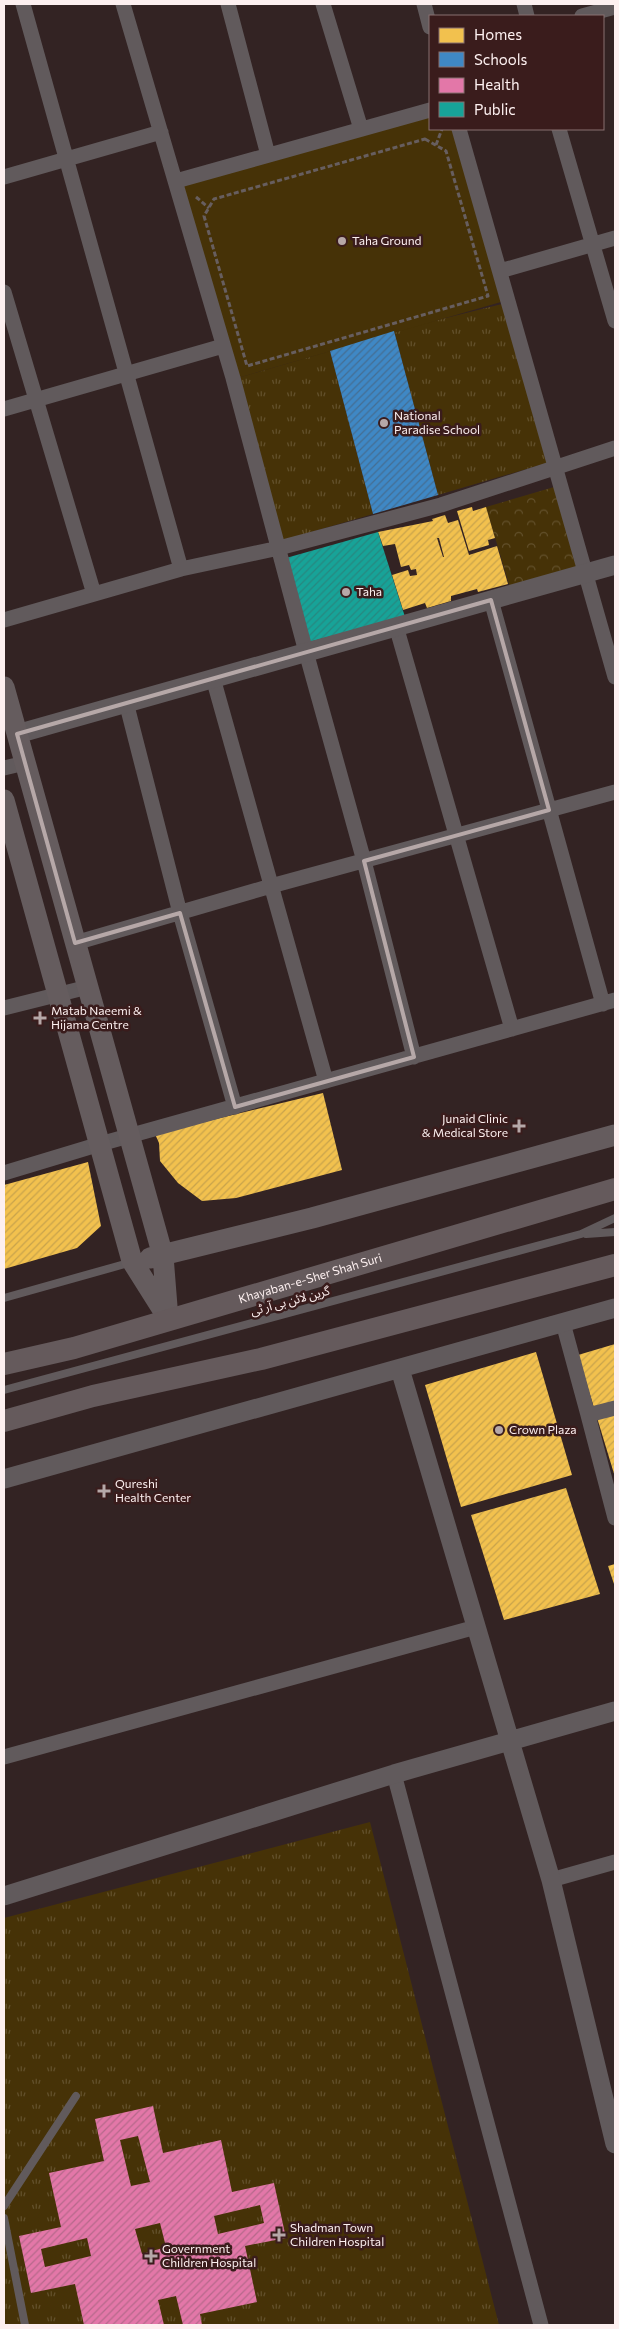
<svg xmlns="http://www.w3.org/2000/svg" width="619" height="2329" font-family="Commissioner,'Noto Sans Arabic',sans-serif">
<defs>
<pattern id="grass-tufts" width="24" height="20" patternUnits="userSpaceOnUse" patternTransform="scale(1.25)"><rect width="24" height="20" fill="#463207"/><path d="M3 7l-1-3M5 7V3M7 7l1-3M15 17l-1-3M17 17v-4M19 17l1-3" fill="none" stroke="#62502b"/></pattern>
<pattern id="park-crowns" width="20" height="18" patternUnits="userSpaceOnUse" patternTransform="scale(1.25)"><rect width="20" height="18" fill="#463207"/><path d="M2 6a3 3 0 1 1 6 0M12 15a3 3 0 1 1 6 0" fill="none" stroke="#62502b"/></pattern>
<pattern id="homes-hatch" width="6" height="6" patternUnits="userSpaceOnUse" patternTransform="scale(1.25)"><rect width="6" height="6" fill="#f2c14e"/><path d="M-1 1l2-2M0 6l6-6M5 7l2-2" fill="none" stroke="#c8a34c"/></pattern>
<pattern id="schools-hatch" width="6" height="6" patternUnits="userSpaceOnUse" patternTransform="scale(1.25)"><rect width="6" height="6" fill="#3f88c5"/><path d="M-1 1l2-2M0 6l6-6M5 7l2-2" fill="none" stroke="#446e93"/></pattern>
<pattern id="health-hatch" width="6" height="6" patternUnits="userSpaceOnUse" patternTransform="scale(1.25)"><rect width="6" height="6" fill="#e377a8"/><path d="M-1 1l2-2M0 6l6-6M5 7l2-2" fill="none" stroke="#b6698b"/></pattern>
<pattern id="public-hatch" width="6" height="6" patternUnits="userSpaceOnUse" patternTransform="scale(1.25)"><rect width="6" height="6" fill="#17a398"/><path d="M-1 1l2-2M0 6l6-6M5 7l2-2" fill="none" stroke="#278880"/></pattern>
</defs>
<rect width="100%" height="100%" fill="#332323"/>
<path fill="url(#grass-tufts)" d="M502,304l45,159 -109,32 -44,-164z
M330,351l43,163 -96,28 -43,-163z
M370,1822l129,503h-495v-407z"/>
<path fill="url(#park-crowns)" d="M554,487l25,85 -68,19 -25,-84z"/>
<path fill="#463207" d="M430,110v19h29l49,171 -274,79 -58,-198z"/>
<path fill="url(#homes-hatch)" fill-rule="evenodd" d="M472,507l1,4 13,-4 9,31 -7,2 1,5 -20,6 -12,-40z
M445,515l3,8 10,-3 11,35 28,-9 11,38 -30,8 -1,-3 -26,7v5l-24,7 -2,-5 -22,7 -11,-35 16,-5 2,6 7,-1 -1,-6 -5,1 -2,-5 -8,2 -6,-23 -12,2 -5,-14 55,-11 -1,-2zM437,538h2l5,19h-1z
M323,1093l19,77 -106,28 -34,3 -24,-18 -18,-22 -1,-18 -4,-9z
M88,1162l13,64 -24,22 -73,21v-84z
M615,1344v133l-37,-122z
M536,1352l36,123 -111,32 -36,-122z
M566,1488l34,106 -96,26 -33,-105z
M615,1564v23l-7,-21z"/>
<path fill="url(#schools-hatch)" d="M394,331l44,164 -65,19 -43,-163z"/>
<path fill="url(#health-hatch)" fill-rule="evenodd" d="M153,2106l10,47 58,-13 11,52 42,-9 12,55 -41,8 12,56 -57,12 2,11h-19l-7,-29 -18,4 6,25h-80l-9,-41 -44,9 -12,-57 42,-9 -12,-54 55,-12 -9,-42zM138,2136l12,46 -19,4 -11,-46zM260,2205l4,18 -46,11 -4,-18zM160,2223l6,24 -24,7 -7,-25zM87,2238l4,18 -46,11 -4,-18z"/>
<path fill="url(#public-hatch)" d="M378,532l27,85 -96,25 -23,-84z"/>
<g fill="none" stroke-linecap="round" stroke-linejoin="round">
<path stroke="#675e5f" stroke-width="3" stroke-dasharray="5 2.5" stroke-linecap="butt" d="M425,139l21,12 42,145 -241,70 -43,-150 10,-17z
M436,145l6,-16
M196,197l13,11"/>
<path stroke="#615a5c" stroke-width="8" d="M586,1234l29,-2
M4,1298l128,-36
M4,1390l577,-156 34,-16
M4,2206l72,-110
M4,2218l21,107"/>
<path stroke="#615a5c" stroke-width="15" d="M23,4l158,565
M123,4l110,374 73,274 58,209 50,196
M228,4l40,151
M323,4l38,125
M424,4l6,23
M524,4l3,12
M582,16l33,-9
M459,129l156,548
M559,129l56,192
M4,177l157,-45
M176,181l254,-71
M500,271l115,-33
M4,292l90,302
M4,409l219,-63
M491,600l112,404
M4,620l177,-51 98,-21 162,-43 174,-57
M396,626l116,403
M213,678l113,403
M126,702l54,211 55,194
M4,768l21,-5
M75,943l196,-57 344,-94
M4,1008l84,-21
M4,1173l96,-29 515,-144
M563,1323l25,92 27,-7
M588,1415l27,103
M4,1757l472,-130
M394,1774l147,551
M551,1880l64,-18"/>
<path stroke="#615a5c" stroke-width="19" d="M17,734l598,-169
M400,1369l151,511 64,264
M4,1479l611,-171
M4,1896l390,-122 221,-63"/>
<path stroke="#655c5e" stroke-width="21" d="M4,687l159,569 5,63
M4,800l128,461 34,54
M150,1258l162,-40 303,-83"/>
<g stroke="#655a5c" stroke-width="22">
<path id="s1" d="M4,1364l70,-16 541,-159"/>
<path d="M4,1421l89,-25 168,-37 354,-94"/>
</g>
</g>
<path fill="none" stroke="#b6a8a8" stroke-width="4" stroke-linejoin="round" d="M491,600l58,210 -185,51 50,196 -179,50 -55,-194 -105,30 -58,-209z"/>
<g fill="#b6a8a8" stroke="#3a1c1c" stroke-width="2">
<circle cx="342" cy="241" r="5"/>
<circle cx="384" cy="423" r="5"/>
<circle cx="346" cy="592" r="5"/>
<path d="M37.5 1010.5h5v5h5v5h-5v5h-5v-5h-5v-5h5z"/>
<path d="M516.5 1118.5h5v5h5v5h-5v5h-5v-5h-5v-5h5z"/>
<circle cx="499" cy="1430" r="5"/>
<path d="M101.5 1483.5h5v5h5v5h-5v5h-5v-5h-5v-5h5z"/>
<path d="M276.5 2227.5h5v5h5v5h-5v5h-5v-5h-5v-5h5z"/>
<path d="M148.5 2248.5h5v5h5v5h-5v5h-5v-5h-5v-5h5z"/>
</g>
<g text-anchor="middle" stroke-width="5" stroke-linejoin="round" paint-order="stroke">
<g font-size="12" fill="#fdf0f0" stroke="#3a1c1c" text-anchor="start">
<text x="352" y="245">Taha Ground</text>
<text x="394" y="420">National<tspan x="394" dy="14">Paradise School</tspan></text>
<text x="356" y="596">Taha</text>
<text x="51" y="1015">Matab Naeemi &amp;<tspan x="51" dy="14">Hijama Centre</tspan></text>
<text x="508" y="1123" text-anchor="end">Junaid Clinic<tspan x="508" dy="14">&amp; Medical Store</tspan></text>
<text x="509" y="1434">Crown Plaza</text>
<text x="115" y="1488">Qureshi<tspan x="115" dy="14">Health Center</tspan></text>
<text x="290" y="2232">Shadman Town<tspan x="290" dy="14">Children Hospital</tspan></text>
<text x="162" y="2253">Government<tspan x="162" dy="14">Children Hospital</tspan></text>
</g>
<g font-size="12" fill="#fdf0f0" stroke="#3a1c1c">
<text dy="4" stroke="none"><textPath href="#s1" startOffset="318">Khayaban-e-Sher Shah Suri</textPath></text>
<text transform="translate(290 1301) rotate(-15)" y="4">گرین لائن بی آر ٹی</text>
</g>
</g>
<rect width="619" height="2329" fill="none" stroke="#fdf0f0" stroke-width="10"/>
<rect x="429" y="15" width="175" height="115" fill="#3a1c1c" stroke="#887171"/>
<rect x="439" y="28" width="25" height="15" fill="#f2c14e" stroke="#887171"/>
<text x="474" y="40" font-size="15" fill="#fdf0f0">Homes</text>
<rect x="439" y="52" width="25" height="15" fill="#3f88c5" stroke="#887171"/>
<text x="474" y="65" font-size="15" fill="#fdf0f0">Schools</text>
<rect x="439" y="78" width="25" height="15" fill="#e377a8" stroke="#887171"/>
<text x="474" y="90" font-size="15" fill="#fdf0f0">Health</text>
<rect x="439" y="102" width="25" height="15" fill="#17a398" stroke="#887171"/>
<text x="474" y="115" font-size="15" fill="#fdf0f0">Public</text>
</svg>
